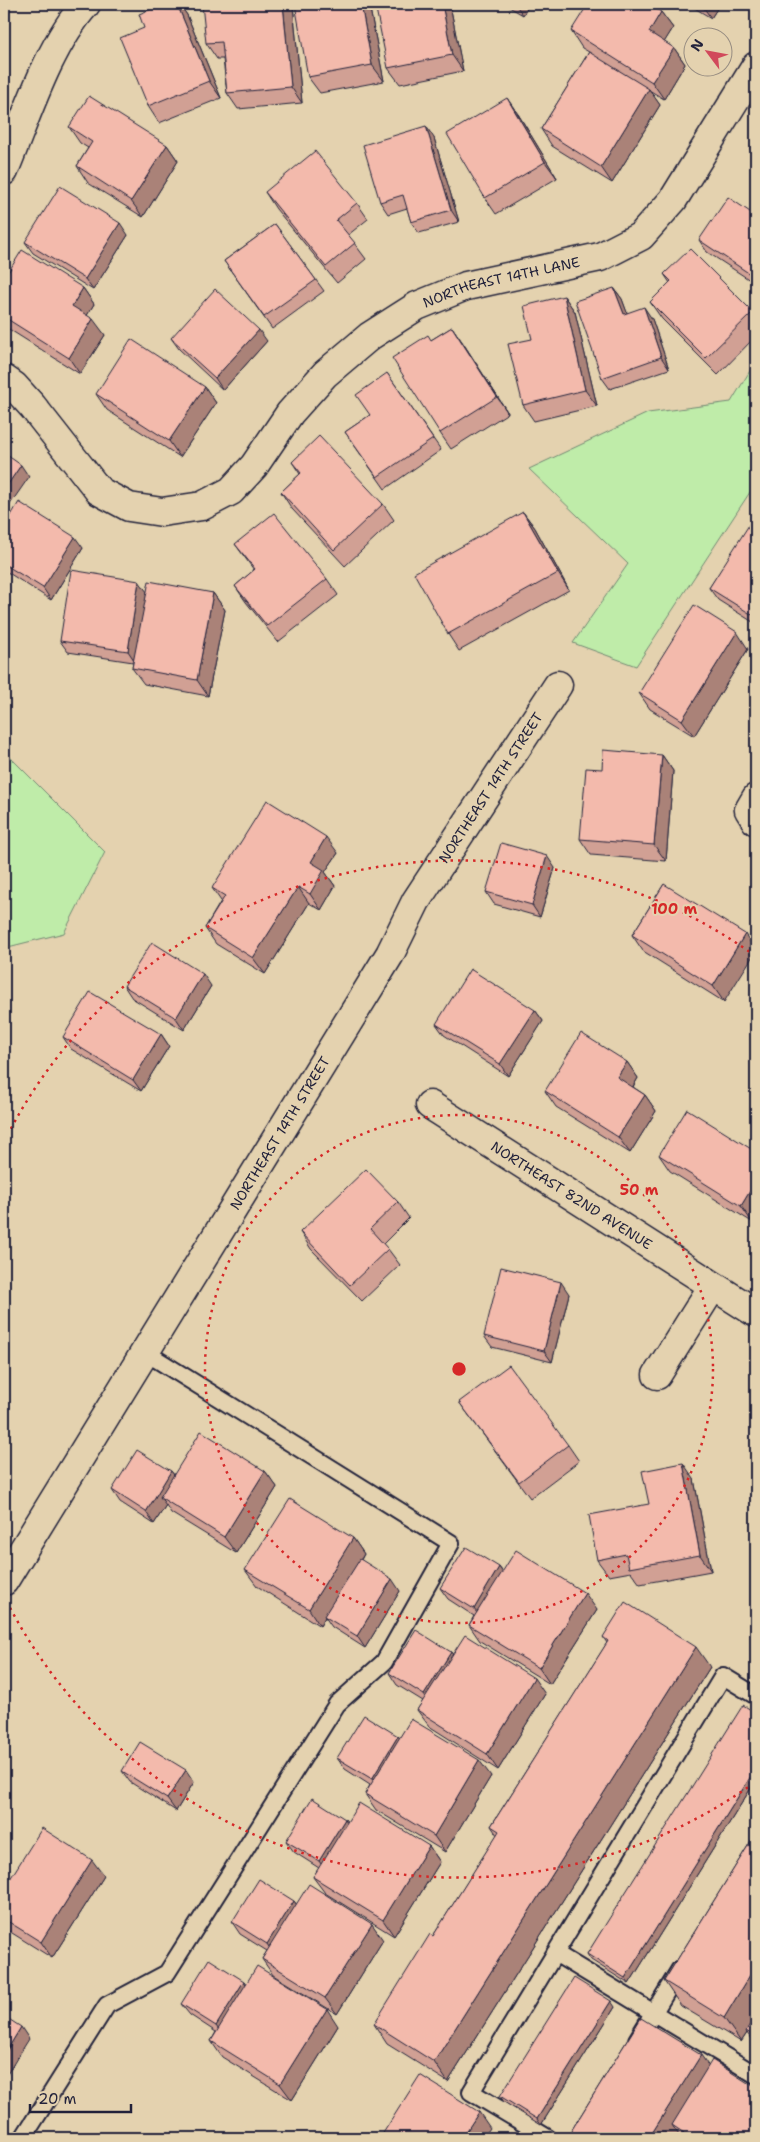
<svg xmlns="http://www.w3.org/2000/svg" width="760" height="2142" font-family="'Shantell Sans',sans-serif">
<rect width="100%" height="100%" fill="#e4d2af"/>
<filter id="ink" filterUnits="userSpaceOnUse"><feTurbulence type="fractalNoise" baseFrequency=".02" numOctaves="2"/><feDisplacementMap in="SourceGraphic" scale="10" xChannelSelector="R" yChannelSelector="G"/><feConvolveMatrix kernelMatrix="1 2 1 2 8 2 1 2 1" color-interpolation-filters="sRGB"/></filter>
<g filter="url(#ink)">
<path fill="#bfeca9" stroke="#708772" d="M756,361v122l-120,183 -63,-23 55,-79 -99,-95 119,-56 83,-11z
M4,751l101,101 -41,81 -60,15z"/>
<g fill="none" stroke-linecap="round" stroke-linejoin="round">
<g stroke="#22223b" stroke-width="20">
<path id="service" d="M555,1953l201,122
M637,2040l43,-71
M23,2138l84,-133 60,-32 170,-269 47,-42 67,-119 -306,-191
M548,2138l-77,-46 252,-416 33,20"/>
</g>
<g stroke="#22223b" stroke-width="31">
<g id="minor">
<path d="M4,171c22,-53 44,-125 82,-167"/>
<path id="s1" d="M4,379l10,7 19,21 66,84 30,16 33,5 40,-6 29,-15 23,-25 36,-53 35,-39 45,-38 47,-30 49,-20 134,-29 41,-21 32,-36 83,-134"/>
<path d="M756,798l-7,12 7,11"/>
<path id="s2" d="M430,1105l326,208"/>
<path d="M657,1375l56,-89"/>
<path id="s3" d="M4,1581l386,-627 26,-53 142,-216"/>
</g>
</g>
<use href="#service" stroke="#e4d2af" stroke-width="16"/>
<use href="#minor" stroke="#e4d2af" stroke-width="28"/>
</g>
<path fill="#d1a094" stroke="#22223b" d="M164,4h15l8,11 34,83 -62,25 -11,-17 -4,-78z
M369,4l15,77 -64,12 -12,-16z
M442,4h5l4,6 12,61 -63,13 -12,-16z
M504,4h26l-7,11z
M688,4h32l-9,14z
M293,5l9,98 -64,6 -11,-16 -4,-34h-6l-11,-16z
M661,12l12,16 -9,14 10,6 11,16 -21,35 -15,-9 11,15 -48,78 -60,-37 -11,-17 48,-77 -7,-4 -11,-17z
M518,114l39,64 -61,36 -11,-16z
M69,127l98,18 11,16 -35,56 -55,-34 -11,-17 11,-18 -8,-5z
M434,138l25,84 -40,11 -8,-11 -4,-14 -19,6 -8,-12z
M756,139v19l-6,-9z
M265,192l92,11 11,16 -20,16 18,24 -29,24 -61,-74z
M756,216v68l-49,-32 -8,-12z
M275,224l49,67 -52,38 -48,-68z
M128,235l-35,55 -60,-37 -8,-11z
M664,274l89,38 3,5v19l-38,39 -56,-56 -12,-17 20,-19z
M4,279l79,9 11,16 -7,11 18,20 -25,39 -76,-48z
M614,288l8,11 5,14 25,6 17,50 -59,20 -8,-11z
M564,296l11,16 22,94 -63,15 -11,-16 9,-66z
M452,327l11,16 45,70 -57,36 -11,-16 -9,-93z
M171,338l96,3 -44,49 -44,-41z
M387,373l54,77 -56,39 -40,-57 25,-17z
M205,387l11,16 -36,54 -73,-47 -11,-16z
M292,462l91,42 11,16 -49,46 -53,-57 -11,-17 19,-18z
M523,512l12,16 34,62 -110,61 -11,-17z
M756,518v106l-38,-24 -9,-12z
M4,527l79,21 -32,52 -47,-30z
M235,544l92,35 11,16 -60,47 -32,-40 -11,-16 19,-16z
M147,592l66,1 12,17 -17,86 -64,-12 -12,-16 1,-6 -65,-10 -8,-11z
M748,649l-54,87 -44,-27 -11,-16z
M662,755l11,16 -7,90 -75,-6 -11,-16z
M338,853l-13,19 10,14 -14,24 -12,-7 -44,71 -49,-30 -11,-16 16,-27 -9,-13z
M555,868l-15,49 -46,-13 -8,-12z
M664,884l60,118 -81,-51 -11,-16z
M124,986h87l-27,44 -52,-32z
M535,1010l8,11 -35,55 -64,-41 -8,-11z
M161,1034l8,12 -28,45 -70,-42 -8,-12z
M627,1062l11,16 -5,9 12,8 11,16 -26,42 -74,-46 -11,-16z
M756,1152l-4,70 -82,-51 -11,-16z
M398,1202l11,16 -26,26 5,5 12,16 -38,36 -51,-52 -11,-17z
M569,1294l-17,68 -60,-15 -8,-11z
M459,1402l109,43 11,16 -49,37z
M171,1471l3,4 91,-4 12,16 -41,66 -65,-40 -5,-8 -12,19 -34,-22 -8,-12z
M694,1479l17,92 -71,13 -9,-12 -22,4 -12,-16z
M353,1538l11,16 -3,6 39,31 -35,57 -33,-21 -7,-10 -5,9 -63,-40 -12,-16z
M499,1567l3,4 95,39 -47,74 -70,-43 -11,-16 5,-9 -26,-17 -8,-11z
M603,1637l107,30 -262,415 -61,-38 -13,-20 59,-88 64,-101 -6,-9 116,-183z
M451,1652l1,2 93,40 -47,76 -69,-44 -12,-16 6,-9 -26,-16 -8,-12z
M756,1713v67l-127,204 -38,-24 -4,-6z
M398,1736l2,2 91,38 -46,76 -69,-42 -11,-16 5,-9 -25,-16 -8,-11z
M122,1771l72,11 -18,29 -46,-29z
M345,1819l2,3 82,24 11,16 -46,74 -69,-43 -12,-16 6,-9 -25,-16 -8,-11z
M756,1833v213l-9,-13 -6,9 -60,-36 -17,-25z
M4,1875l6,4 94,-3 -52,82 -48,-30z
M294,1901l2,3 87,36 -46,74 -64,-39 -11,-16 5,-8 -27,-17 -8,-12z
M244,1981l2,3 92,42 -46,74 -70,-43 -11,-16 5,-9 -26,-17 -9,-11z
M615,2007l-74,118 -37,-23 -4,-6z
M641,2018l115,120h-187l-1,-2z"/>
<path fill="#aa8278" stroke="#22223b" d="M177,4h2l8,11 34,83 -12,-17z
M283,4h9l1,1 9,98 -11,-16z
M361,4h8l15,77 -12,-16z
M442,4h5l4,6 12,61 -11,-16z
M515,4h15l-7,11z
M701,4h19l-9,14z
M661,12l12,16 -13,21 -11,-17z
M674,48l11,16 -21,35 -12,-17z
M649,89l11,16 -48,78 -11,-16z
M507,98l11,16 39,64 -12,-16z
M426,126l8,12 25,84 -8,-12z
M167,145l11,16 -35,56 -12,-16z
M120,223l8,12 -35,55 -8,-11z
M83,288l11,16 -11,18 -11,-16z
M614,288l8,11 10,27 -8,-12z
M564,296l11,16 22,94 -12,-16z
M644,307l8,12 17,50 -8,-12z
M93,319l12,16 -25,39 -11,-16z
M452,327l11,16 45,70 -11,-16z
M259,330l8,11 -44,49 -8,-12z
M205,387l11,16 -36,54 -11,-16z
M21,465l8,12 -25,36v-23z
M523,512l12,16 34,62 -11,-17z
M75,537l8,11 -32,52 -8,-12z
M139,581l8,11 -11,71 -8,-12z
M213,593l12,17 -17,86 -11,-16z
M737,632l11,17 -54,87 -12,-16z
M662,755l11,16 -7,90 -12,-16z
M326,837l12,16 -13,19 10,14 -14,24 -11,-16 1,-32z
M547,856l8,12 -15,49 -8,-12z
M298,887l11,16 -44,71 -12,-16z
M745,934l11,17 -32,51 -11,-16z
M203,974l8,12 -27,44 -8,-12z
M535,1010l8,11 -35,55 -8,-12z
M161,1034l8,12 -28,45 -8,-11z
M627,1062l11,16 -9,15 -12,-16z
M645,1095l11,16 -26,42 -12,-16z
M756,1181v34l-4,7 -11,-16z
M561,1282l8,12 -17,68 -8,-11z
M683,1463l11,16 17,92 -11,-16z
M171,1471l9,12 -20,14 6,8 -12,19 -8,-12z
M265,1471l12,16 -41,66 -12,-16z
M353,1538l11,16 -38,63 -2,-1 1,1 -5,9 -11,-17z
M499,1567l8,12 -25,41 -8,-11z
M392,1579l8,12 -35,57 -8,-12z
M585,1593l12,17 -47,74 -11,-16z
M696,1647l14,20 -262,415 -14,-20z
M451,1652l8,12 -27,43 -8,-12z
M534,1678l11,16 -47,76 -11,-16z
M398,1736l9,12 -27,43 -8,-12z
M479,1760l12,16 -46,76 -11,-16z
M756,1768v12l-127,204 -4,-6z
M186,1770l8,12 -18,29 -9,-12z
M345,1819l9,12 -27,42 -8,-12z
M429,1846l11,16 -46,74 -11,-16z
M92,1860l12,16 -52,82 -11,-16z
M294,1901l8,11 -27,44 -8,-12z
M372,1924l11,16 -46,74 -12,-16z
M756,1965v53l-10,13 1,2 -6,9 -17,-24z
M244,1981l8,12 -28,44 -8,-11z
M611,2001l4,6 -74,118 -4,-6z
M327,2009l11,17 -46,74 -12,-16z
M21,2027l8,12 -25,40v-24z
M701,2055l17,25 -46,45 9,13h-32z
M479,2112l11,16 -7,10h-21z"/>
<path fill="#f3baac" stroke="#22223b" d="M164,4h13l32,77 -61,25 -28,-68 24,-10 -5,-14z
M202,4h81l8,83 -64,6 -5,-51 -16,1z
M295,4h66l11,61 -64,12z
M375,4h67l10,51 -64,13z
M588,4h60l13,8 -12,20 25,16 -22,34 -81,-51z
M589,52l60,37 -48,78 -60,-38z
M89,96l78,49 -36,56 -54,-35 15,-24 -23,-15z
M507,98l38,64 -60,36 -38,-64z
M426,126l25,84 -40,12 -8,-27 -23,7 -17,-57z
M756,139v14l-6,-4z
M315,151l42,52 -21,17 19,23 -29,24 -61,-75z
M60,186l60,37 -35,56 -60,-37z
M728,197l28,19v62l-57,-38z
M275,224l41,56 -52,37 -40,-56z
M690,249l63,63 -47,46 -56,-56 21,-21 -7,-7z
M22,250l61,38 -11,18 21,13 -24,39 -65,-41v-38z
M614,288l10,26 20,-7 17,50 -59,21 -27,-77z
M215,289l44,41 -44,48 -44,-40z
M564,296l21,94 -62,15 -15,-61 24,-5 -8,-33z
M452,327l45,70 -57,36 -48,-75 36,-23 3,5z
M131,339l74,48 -36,54 -73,-47z
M387,373l46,66 -56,38 -32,-45 25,-17 -14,-20z
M319,436l64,68 -49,46 -53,-58 20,-19 -9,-11z
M4,453l17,12 -17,25z
M19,502l56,35 -32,51 -39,-24v-37z
M523,512l35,61 -110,61 -34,-61z
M274,513l53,66 -60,47 -32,-40 20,-17 -20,-25z
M754,517l2,1v95l-2,3 -45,-28z
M71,570l68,11 -11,70 -68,-10z
M149,581l64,12 -16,87 -65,-12z
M694,605l43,27 -55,88 -43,-27z
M603,750l59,5 -8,90 -74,-6 6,-71 16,1z
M267,800l59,37 -15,25 13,8 -14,24 -12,-7 -45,71 -48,-30 20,-32 -13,-8z
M501,843l46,13 -15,49 -46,-13z
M664,884l81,50 -32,52 -81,-51z
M152,942l51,32 -27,44 -52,-32z
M470,969l65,41 -35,54 -64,-40z
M90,992l71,42 -28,46 -70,-43z
M756,993v9l-4,-3z
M581,1033l46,29 -10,15 28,18 -27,42 -73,-46z
M687,1109l69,43v29l-15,25 -82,-51z
M366,1169l32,33 -28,27 18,20 -38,36 -50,-53z
M501,1267l60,15 -17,69 -60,-15z
M509,1365l59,80 -49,37 -60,-80z
M201,1431l64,40 -41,66 -64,-40z
M137,1450l34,21 -25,41 -34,-22z
M683,1463l17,92 -71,13 -3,-14 -29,6 -8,-45 60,-11 -7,-33z
M756,1486v10l-5,-6z
M290,1499l63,39 -44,71 -64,-39z
M466,1547l33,20 -25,42 -34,-21z
M516,1550l69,43 -46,75 -70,-43z
M360,1559l32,20 -35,57 -33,-20z
M625,1602l71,45 -262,415 -60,-38 56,-90 3,2 66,-105 -8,-5 117,-185 -5,-4z
M416,1630l35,22 -27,43 -35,-22z
M465,1635l69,43 -47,76 -70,-44z
M743,1705l13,8v55l-131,210 -38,-24z
M364,1715l34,21 -26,43 -35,-21z
M411,1719l68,41 -45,76 -69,-42z
M140,1742l46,28 -19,29 -45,-28z
M312,1798l33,21 -26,42 -33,-20z
M359,1803l70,43 -46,74 -70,-43z
M42,1828l50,32 -51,82 -37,-23v-44l6,4z
M756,1833v132l-32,53 -60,-37z
M259,1879l35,22 -27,43 -35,-22z
M309,1884l63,40 -47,74 -63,-39z
M209,1959l35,22 -28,45 -35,-22z
M257,1966l70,43 -47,75 -69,-43z
M574,1978l37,23 -74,118 -37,-23z
M756,2014v23l-10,-6z
M4,2016l17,11 -17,28z
M641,2018l60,37 -52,83h-78l-3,-2z
M712,2060l44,28v50h-75l3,-5 -12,-8z
M420,2075l59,37 -17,26h-82z"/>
</g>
<g fill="none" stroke="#d62828" stroke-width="2.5" stroke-dasharray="2.5 5">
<circle cx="459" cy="1369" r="254"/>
<path d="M754 1783A508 508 0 0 1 4 1596M4 1142A508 508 0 0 1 754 955"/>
</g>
<g text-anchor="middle" stroke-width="4" stroke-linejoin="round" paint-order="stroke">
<g font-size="14" fill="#22223b" stroke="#e4d2af">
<text dy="5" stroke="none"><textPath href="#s1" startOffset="641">NORTHEAST 14TH LANE</textPath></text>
<text dy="5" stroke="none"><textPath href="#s3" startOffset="931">NORTHEAST 14TH STREET</textPath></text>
<text dy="5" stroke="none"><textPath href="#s3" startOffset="526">NORTHEAST 14TH STREET</textPath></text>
<text dy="5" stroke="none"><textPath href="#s2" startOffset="168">NORTHEAST 82ND AVENUE</textPath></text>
</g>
</g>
<circle cx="459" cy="1369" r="8" fill="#d62828" stroke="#e4d2af" stroke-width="2.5"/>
<g font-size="15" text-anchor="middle" font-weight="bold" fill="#d62828" stroke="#e4d2af" stroke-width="4" stroke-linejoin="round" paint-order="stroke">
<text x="674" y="914">100 m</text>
<text x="639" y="1195">50 m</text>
</g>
<rect width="760" height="2142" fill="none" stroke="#e4d2af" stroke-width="20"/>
<rect x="10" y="10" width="740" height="2122" fill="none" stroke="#22223b" stroke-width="2" filter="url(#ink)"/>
<g transform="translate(708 52) rotate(302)"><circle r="24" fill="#e4d2af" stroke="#968c81"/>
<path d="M0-4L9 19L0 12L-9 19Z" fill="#d1495b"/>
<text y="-8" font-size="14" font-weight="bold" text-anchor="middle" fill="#22223b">N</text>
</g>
<path d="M30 2104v8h101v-8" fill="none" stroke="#22223b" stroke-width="2.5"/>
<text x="38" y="2104" font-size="15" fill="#22223b" stroke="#e4d2af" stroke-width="4" paint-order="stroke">20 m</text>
</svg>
